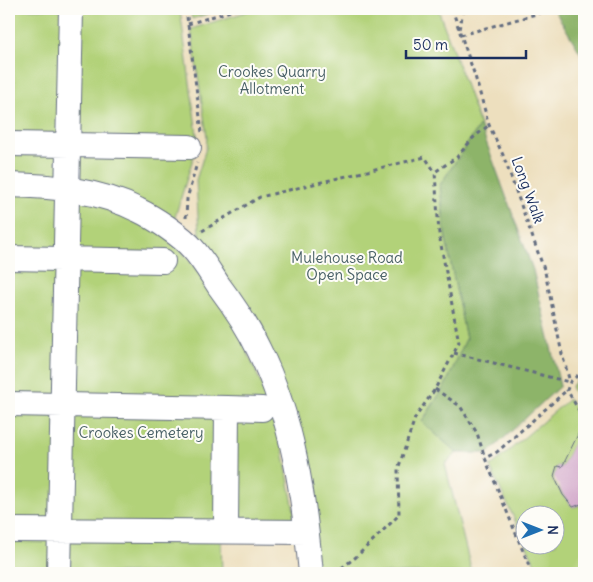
<svg xmlns="http://www.w3.org/2000/svg" width="593" height="582" font-family="Delius,sans-serif">
<rect width="100%" height="100%" fill="#fdfcf7"/>
<filter id="ink" filterUnits="userSpaceOnUse"><feTurbulence type="fractalNoise" baseFrequency=".02" numOctaves="2"/><feDisplacementMap in="SourceGraphic" scale="10" xChannelSelector="R" yChannelSelector="G"/><feConvolveMatrix kernelMatrix="1 2 1 2 8 2 1 2 1" color-interpolation-filters="sRGB"/></filter>
<filter id="wash" filterUnits="userSpaceOnUse"><feTurbulence type="fractalNoise" baseFrequency=".0096" numOctaves="4" result="noise"/><feDisplacementMap in="SourceGraphic" scale="20" xChannelSelector="R" yChannelSelector="G"/><feGaussianBlur stdDeviation="1.12" result="paint"/><feColorMatrix in="noise" values="0 0 0 0 0 0 0 0 0 0 0 0 0 0 0 0 0 1.4 0 .05"/><feComposite in="paint" operator="in"/></filter>
<g filter="url(#wash)">
<rect width="100%" height="100%" fill="#eddfbe"/>
<path fill="#b2d279" stroke="#66806c" d="M9,9h171l18,133 -30,98 15,12 49,64 46,107 20,109 -77,8 1,33h-213z
M190,9h34l-32,10z
M255,9h183l42,116 -40,60 5,49 21,105 -20,45 -24,37 35,32 -12,11 27,109h-154l-17,-111 -89,-205 -13,-24 -3,-53 10,-32 1,-11 -16,-108z
M584,372v39l-13,-24z
M569,399l15,24v5l-8,11 -14,28 -5,-1 -4,14 10,15 10,12 8,-2 3,3v65h-45l-13,-29h30v-30h-30v30l-36,-77z
M522,566l3,7h-40z"/>
<path fill="#8db469" stroke="#547264" d="M554,9h30v50z
M480,125l53,145 27,116 -72,67h-31l-35,-31 24,-38 20,-45 -21,-105 -5,-49z"/>
<g id="blocks">
<path fill="#d4abcc" d="M584,422v81l-11,4 -10,-12 -9,-19 3,-10 5,1z"/>
</g>
</g>
<g filter="url(#ink)">
<use href="#blocks" fill-opacity="0" stroke="#646d80" stroke-width="1"/>
<g fill="none" stroke-linecap="round" stroke-linejoin="round">
<g stroke="#646d80" stroke-width="26">
<path id="minor" d="M9,144l180,3
M9,185c43,1 90,5 129,25 15,7 44,26 55,39 10,11 18,25 26,37 15,20 29,41 40,64 34,68 45,148 52,223
M9,258l154,3
M9,404l218,4 -1,123
M227,408l35,1
M9,530l297,2
M59,573l12,-564"/>
</g>
<path stroke="#646d80" stroke-width="3" stroke-dasharray="4 4" stroke-linecap="butt" d="M186,9l16,124
M452,9l23,67 14,49 14,30 42,117 17,82 8,28
M188,24l49,-15
M459,29l5,-20
M461,35l93,-26
M186,218l1,-19 10,-36
M202,231l58,-34 165,-40 10,15
M454,353l115,29
M584,370l-14,12 -3,8 17,29
M435,389l25,17 17,27 8,25
M335,573l21,-16 43,-42 -1,-46 17,-51 20,-29 24,-46 -20,-109 -4,-62 22,-15 16,-19 16,-13
M532,573l-47,-115 12,-6 70,-62"/>
<use href="#minor" stroke="#fff" stroke-width="24"/>
</g>
</g>
<g text-anchor="middle" stroke-width="4" stroke-linejoin="round" paint-order="stroke">
<g font-size="15" fill="#486066" stroke="#fdfcf7">
<text x="272" y="77">Crookes Quarry<tspan x="272" dy="17">Allotment</tspan></text>
<text x="347" y="263">Mulehouse Road<tspan x="347" dy="17">Open Space</tspan></text>
<text x="141" y="438">Crookes Cemetery</text>
</g>
<g font-size="15" fill="#1b2f5e" stroke="#fdfcf7">
<text transform="translate(528 190) rotate(70)" y="5">Long Walk</text>
</g>
</g>
<rect width="593" height="582" fill="none" stroke="#fdfcf7" stroke-width="30"/>
<g transform="translate(540 530) rotate(90)"><circle r="24" fill="#fdfcf7" stroke="#a3aaba"/>
<path d="M0-4L9 19L0 12L-9 19Z" fill="#1f6fb2"/>
<text y="-8" font-size="14" font-weight="bold" text-anchor="middle" fill="#1b2f5e">N</text>
</g>
<path d="M406 50v8h120v-8" fill="none" stroke="#1b2f5e" stroke-width="2.5"/>
<text x="413" y="50" font-size="15" fill="#1b2f5e" stroke="#fdfcf7" stroke-width="4" paint-order="stroke">50 m</text>
</svg>
